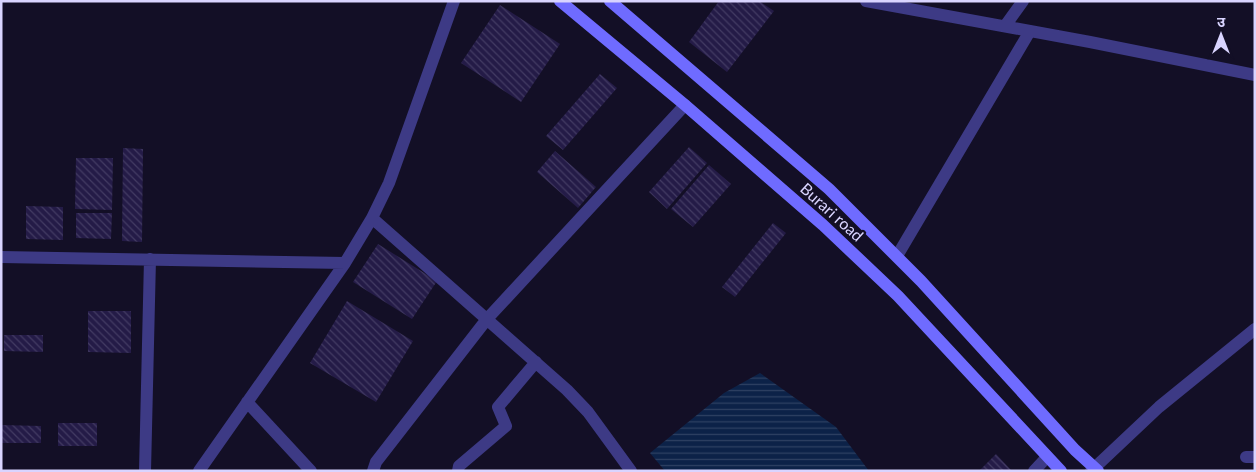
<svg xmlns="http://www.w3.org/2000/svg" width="1256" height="472" font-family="Lato,'Noto Sans Devanagari',sans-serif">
<defs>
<pattern id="water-rules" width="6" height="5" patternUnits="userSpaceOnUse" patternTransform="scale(1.25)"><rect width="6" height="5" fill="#0c2248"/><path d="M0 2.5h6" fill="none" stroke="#2f4163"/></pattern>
<pattern id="building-back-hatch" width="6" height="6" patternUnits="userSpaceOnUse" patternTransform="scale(1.25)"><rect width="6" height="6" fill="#241b47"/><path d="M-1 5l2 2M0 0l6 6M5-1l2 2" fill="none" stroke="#433b63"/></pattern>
</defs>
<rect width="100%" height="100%" fill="#130f26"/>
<path fill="url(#water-rules)" d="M760,373l76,54 33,44h-204l-15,-18 74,-60z"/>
<path fill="url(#building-back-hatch)" d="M719,1h40l15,10 -47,61 -38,-30z
M500,5l60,39 -39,58 -60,-39z
M600,74l17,14 -54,62 -17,-14z
M689,147l18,16 -40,46 -18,-17z
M123,148l20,1 -1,93 -20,-1z
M555,151l41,36 -18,21 -41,-36z
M76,158h37l-1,52 -37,-1z
M709,165l22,19 -38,43 -22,-18z
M26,206l37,1v33l-37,-1z
M76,213h36l-1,26 -35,-1z
M773,223l13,10 -51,64 -13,-10z
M378,244l59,37 -25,38 -59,-37z
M347,301l66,40 -37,61 -66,-39z
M88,311h43v42l-43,-1z
M4,335h39v17l-39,-1z
M58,423h39v23h-39z
M1,425l40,1v17h-40z
M996,454l16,17h-33z"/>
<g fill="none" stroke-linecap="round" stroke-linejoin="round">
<path stroke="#3d3a85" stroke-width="12" d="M866,1l224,41 165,33
M1005,26l18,-25
M372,218l195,172 21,22 43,59
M897,256l133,-225
M1,257l344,6
M247,402l64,69
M1246,457h9
M145,471l5,-212
M199,471l146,-208 27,-45 17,-35 65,-182
M373,471l3,-9 111,-143 198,-214
M458,471l1,-5 47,-40 -8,-19 38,-45
M1034,471l13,-14
M1091,471l68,-64 96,-78"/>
<path stroke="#6f6bff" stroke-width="12" d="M560,1l125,104 138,120 75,71 163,175
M610,1l219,188 92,92 154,169 23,21"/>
</g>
<g text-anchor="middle" stroke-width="4.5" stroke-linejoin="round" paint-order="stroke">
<g font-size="16" fill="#d9d4ff" stroke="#130f26">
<text transform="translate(832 212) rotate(42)" y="6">Burari road</text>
</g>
</g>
<rect width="1256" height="472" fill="none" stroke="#d9d4ff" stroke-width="5"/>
<g transform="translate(1221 35)" stroke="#130f26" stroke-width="4" paint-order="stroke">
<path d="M0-4L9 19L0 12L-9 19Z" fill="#d9d4ff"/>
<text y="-8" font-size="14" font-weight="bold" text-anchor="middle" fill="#d9d4ff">उ</text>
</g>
</svg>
